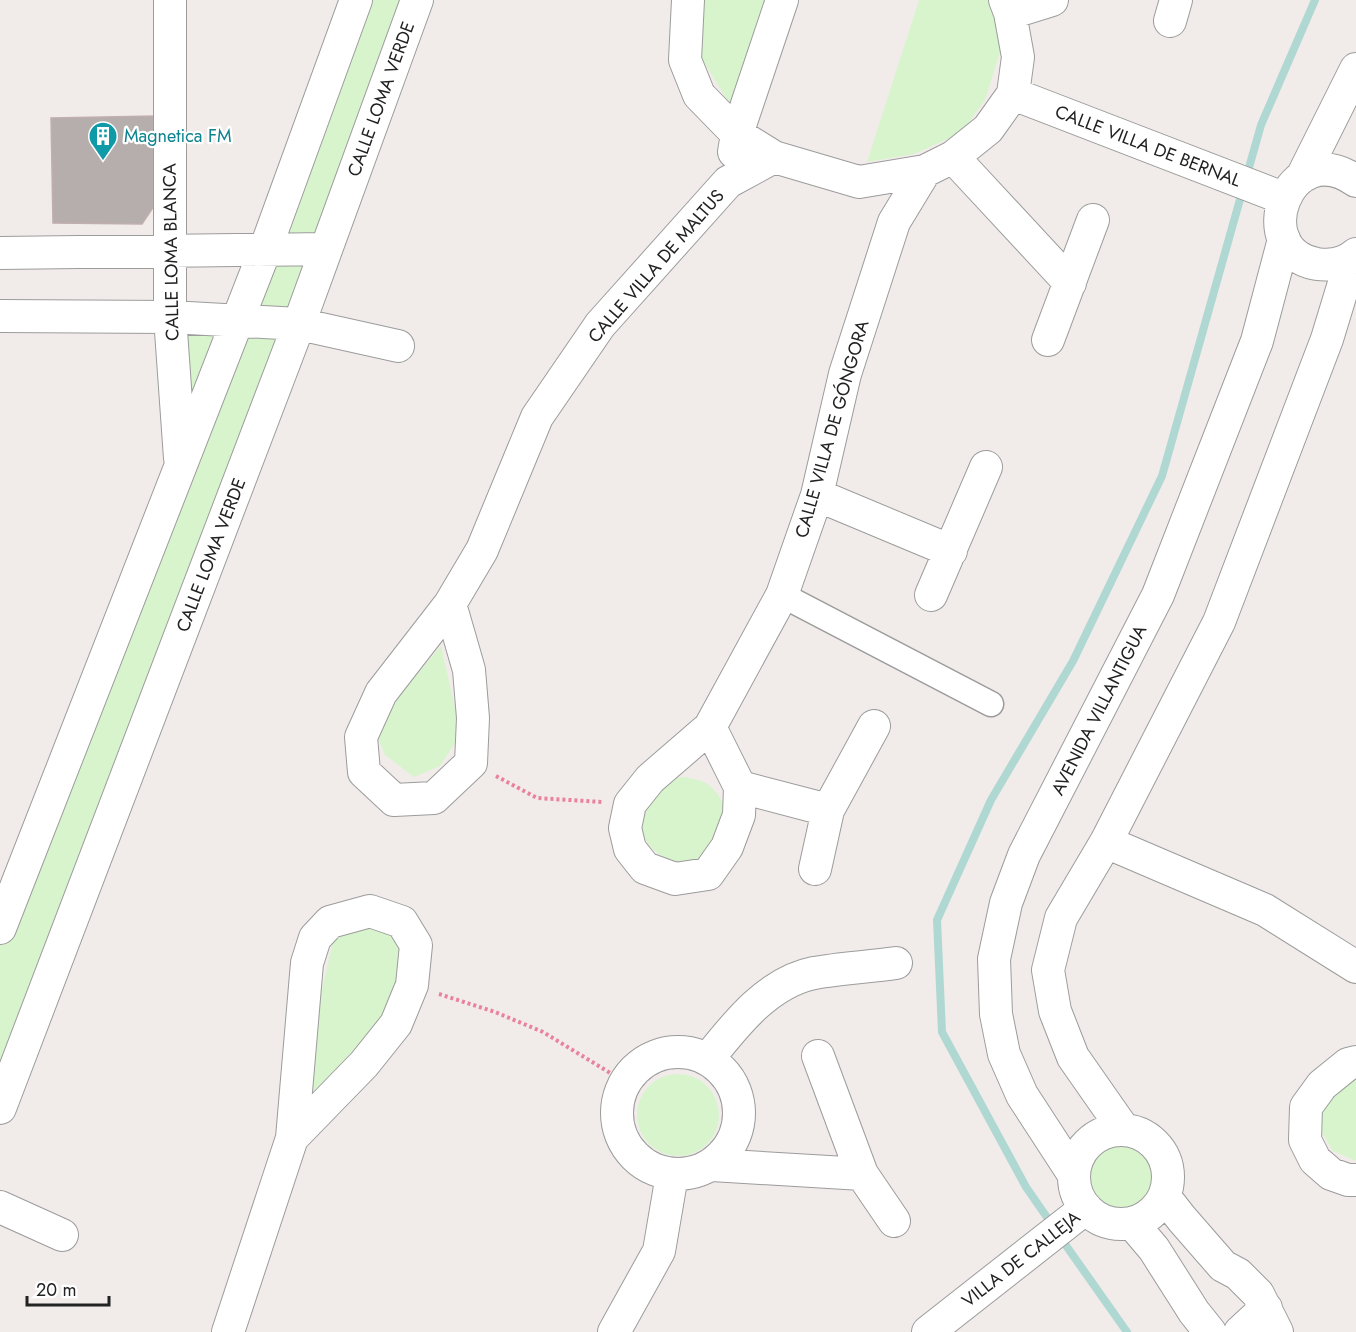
<svg xmlns="http://www.w3.org/2000/svg" width="1356" height="1332" font-family="Jost,sans-serif">
<rect width="100%" height="100%" fill="#f1ecea"/>
<path fill="#d8f4cd" d="M356,0h61l-417,1109v-183l181,-462 -11,-147 67,3z
M699,0h70l-38,106 -34,-55z
M919,0h74l8,49 -16,51 -24,33 -47,21 -47,8z
M441,646l20,88 -21,32 -26,11 -29,-22 -8,-19 17,-34z
M682,777c10,1 19,3 27,8 13,10 22,31 12,45 -5,8 -11,20 -18,27 -22,22 -73,-13 -62,-46 2,-5 9,-10 12,-14 12,-13 12,-17 29,-20z
M361,920l42,18 -3,45 -17,37 -72,74 6,-83 16,-69z
M637 1115a41 41 0 1 1 82 0a41 41 0 1 1-82 0Z
M1356,1077v84l-23,-10 -14,-24 4,-28z
M1086 1176a34 34 0 1 1 68 0a34 34 0 1 1-68 0Z"/>
<g fill="none" stroke-linecap="round" stroke-linejoin="round">
<path stroke="#b0d8d3" stroke-width="8" d="M1053,1226l-27,-39 -84,-155 -5,-112 54,-120 82,-139 89,-185 99,-351 54,-125
M1060,1237l67,95"/>
</g>
<path fill="#b6adad" stroke="#c1afae" stroke-width="1.5" d="M155,116l-1,90 -12,18 -89,-1 -2,-105z"/>
<g fill="none" stroke-linecap="round" stroke-linejoin="round">
<g stroke="#9c9c9c" stroke-width="27">
<path id="pedestrian" d="M782,595l209,109"/>
</g>
<g stroke="#9c9c9c" stroke-width="34">
<path id="minor" d="M170,0v317l10,141
M688,0l-3,60 14,35 38,39 37,23 85,25 66,-11 28,-14 35,-28 25,-35 5,-37 -8,-44 -5,-13
M1010,13l42,-13
M1170,21l6,-21
M1013,94l270,104
M734,152l3,-18 45,-134
M953,157l117,126
M1302,177l54,-108
M1356,181c-68,-48 -110,71 -39,83 14,2 29,-1 39,-10
M0,253l326,-4
M0,316l170,1 129,7 99,22
M1048,340l45,-120
M817,495l134,56
M931,595l55,-128
M450,604l19,66 4,48 -2,45 -37,35 -40,2 -30,-28 -3,-35 20,-44 69,-89 32,-54 55,-133 63,-92 128,-143 46,-25
M710,727l30,60 -1,28 -12,32 -19,27 -33,5 -30,-11 -15,-19 -5,-21 5,-24 20,-25 60,-52 72,-132 35,-100 28,-121 49,-152 31,-51
M740,787l88,23
M1106,842l159,68 91,57
M815,869l13,-59 46,-84
M0,928l265,-678 91,-250
M617 1113a61 61 0 1 1 122 0a61 61 0 1 1-122 0Z
M818,1056l44,118 32,47
M708,1059c27,-34 60,-77 106,-86 27,-5 55,-6 82,-10
M1356,1062l-8,2 -26,21 -16,22 -1,33 10,20 16,14 17,6h8
M0,1108l299,-784 118,-324
M1124,1130l-51,-73 -18,-46 -7,-41 13,-52 45,-76 113,-220 108,-283 25,-82
M1074 1177a47 47 0 1 1 94 0a47 47 0 1 1-94 0Z
M712,1165l150,9
M1074,1175l-52,-80 -18,-41 -8,-40 -2,-55 12,-56 18,-48 134,-260 99,-254 27,-102
M1164,1196l18,23 41,47 15,8 20,20 19,38
M0,1207l62,28
M1132,1223l22,26 40,63 16,20
M228,1332l64,-194 15,-175 8,-25 15,-16 40,-11 32,11 14,23 -4,40 -16,39 -32,40 -72,74
M614,1332l45,-81 13,-76
M928,1332l158,-124
M1240,1332l26,-24"/>
</g>
<path stroke="#e9829c" stroke-width="4" stroke-dasharray="3 3" stroke-linecap="butt" d="M496,776l41,22 65,4
M439,994l56,18 48,20 82,50"/>
<use href="#pedestrian" stroke="#fff" stroke-width="24"/>
<use href="#minor" stroke="#fff" stroke-width="32"/>
</g>
<defs>
<g id="building-pin" transform="scale(1.5)"><path d="M0 17L-7.5 6A9.5 9.5 0 1 1 7.5 6Z" fill="#0f9aa8" stroke="#fff"/><path d="M-4-6H4V6H1V3H-1V6H-4ZM-2.5-4.3h1.7v1.8h-1.7ZM.8-4.3h1.7v1.8H.8ZM-2.5-1h1.7V.8h-1.7ZM.8-1h1.7V.8H.8Z" fill="#fff"/></g>
</defs>
<g fill-rule="evenodd">
<use href="#building-pin" x="103" y="136"/>
</g>
<g text-anchor="middle" stroke-width="4.5" stroke-linejoin="round" paint-order="stroke">
<g font-size="18" fill="#222" stroke="#fff">
<text transform="translate(381 99) rotate(-70)" y="6">CALLE LOMA VERDE</text>
<text transform="translate(1148 146) rotate(21)" y="6">CALLE VILLA DE BERNAL</text>
<text transform="translate(171 252) rotate(-91)" y="6">CALLE LOMA BLANCA</text>
<text transform="translate(656 266) rotate(-49)" y="6">CALLE VILLA DE MALTUS</text>
<text transform="translate(832 429) rotate(-74)" y="6">CALLE VILLA DE GÓNGORA</text>
<text transform="translate(211 555) rotate(-69)" y="6">CALLE LOMA VERDE</text>
<text transform="translate(1099 710) rotate(-63)" y="6">AVENIDA VILLANTIGUA</text>
<text transform="translate(1021 1259) rotate(-38)" y="6">VILLA DE CALLEJA</text>
</g>
<g font-size="18" fill="#0d838f" stroke="#fff" text-anchor="start">
<text x="124" y="142">Magnetica FM</text>
</g>
</g>
<path d="M27 1296v9h82v-9" fill="none" stroke="#222222" stroke-width="3"/>
<text x="36" y="1296" font-size="18" fill="#222222" stroke="#ffffff" stroke-width="4.5" paint-order="stroke">20 m</text>
</svg>
